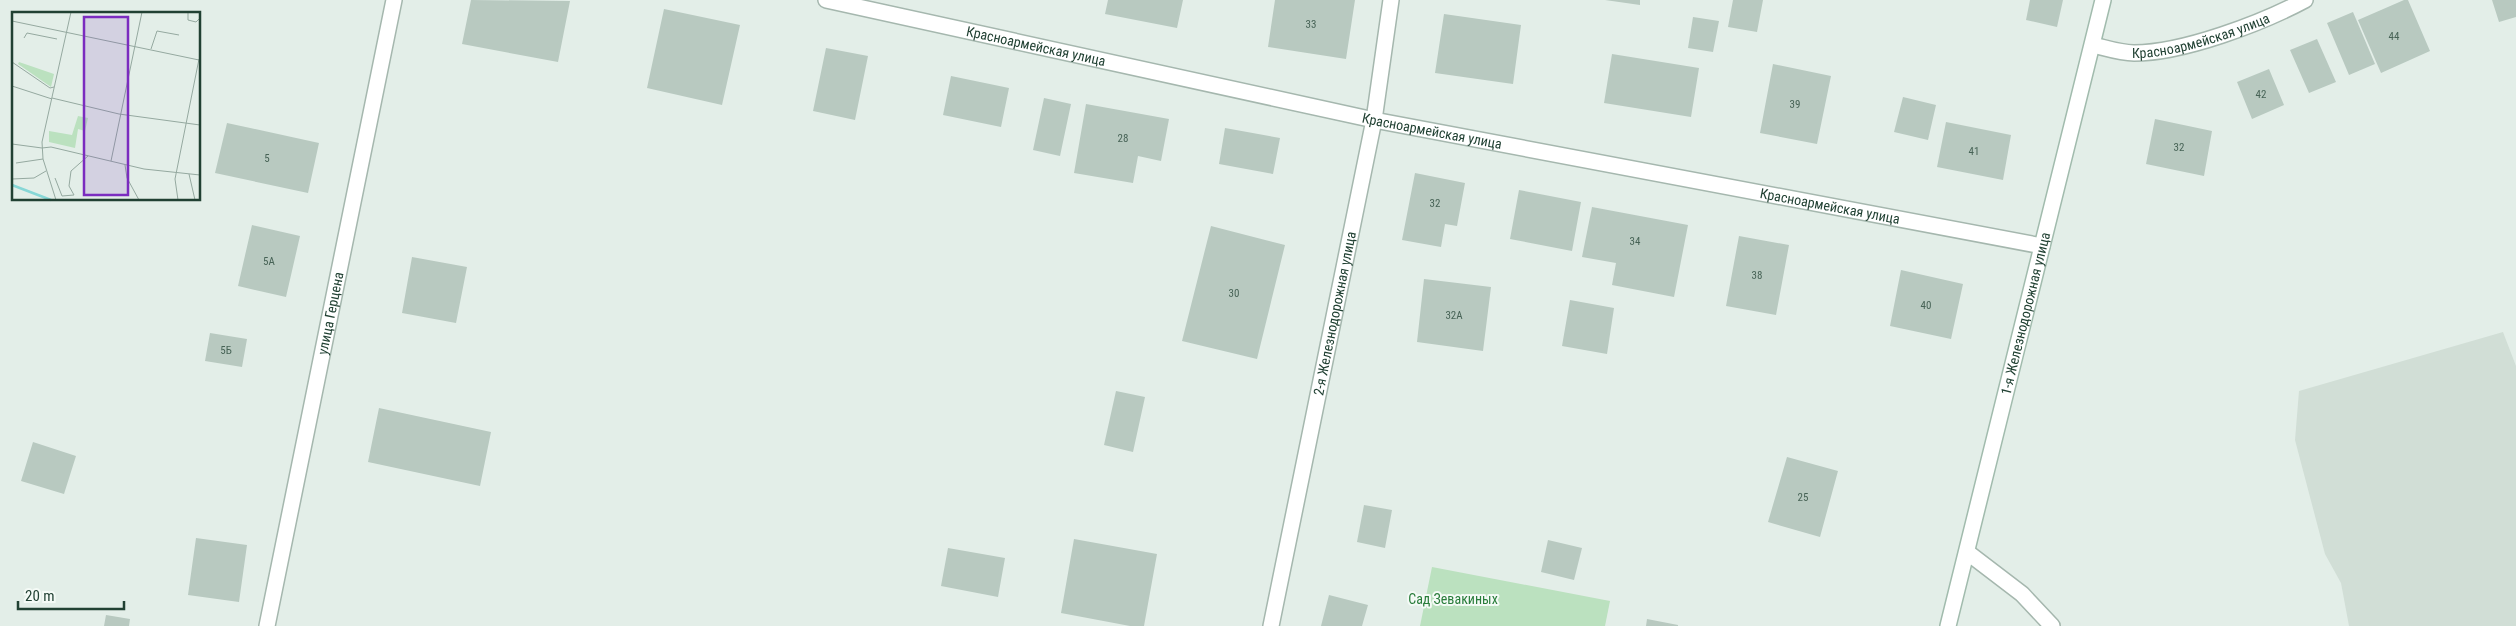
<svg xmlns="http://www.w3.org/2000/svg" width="2516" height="626" font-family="'Roboto Condensed',sans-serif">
<rect width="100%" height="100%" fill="#e3eee8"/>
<path fill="#d1ded6" d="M2503,332l13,34v260h-167l-8,-43 -16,-29 -30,-114 4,-49z"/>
<path fill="#bbe1bf" d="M1432,567l178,34 -5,25h-185z"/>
<path fill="#b8c9c0" d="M471,0l99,1 -12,61 -96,-18z
M1108,0h75l-6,28 -72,-14z
M1275,0h80l-9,59 -78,-12z
M1605,0h35v5z
M1733,0h30l-6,32 -29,-5z
M2030,0h33l-6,27 -31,-7z
M2404,0h4l22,51 -49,22 -23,-53z
M2492,0h24v17l-17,5z
M664,9l76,16 -18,80 -75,-17z
M2353,12l22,52 -26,11 -22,-52z
M1444,14l77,11 -8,59 -78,-11z
M1693,17l26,4 -6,31 -25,-4z
M2317,39l19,43 -27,11 -19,-43z
M826,48l42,8 -13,64 -42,-9z
M1612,54l87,14 -8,49 -87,-14z
M1773,64l58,12 -14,68 -57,-11z
M2269,69l15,36 -32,14 -15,-37z
M951,76l58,12 -8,39 -58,-12z
M1903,97l33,8 -8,35 -34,-8z
M1044,98l27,6 -11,52 -27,-6z
M1086,104l83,15 -8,42 -23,-5 -5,27 -59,-10z
M2155,119l57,12 -8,45 -58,-12z
M1946,122l65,13 -8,45 -66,-13z
M227,123l92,20 -11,50 -93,-20z
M1225,128l55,10 -7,36 -54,-10z
M1415,173l50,10 -8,43 -12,-2 -4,23 -39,-7z
M1519,190l62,12 -9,49 -62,-12z
M1592,207l96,18 -14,72 -62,-12 4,-22 -34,-6z
M252,225l48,11 -14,61 -48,-11z
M1211,226l74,19 -28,114 -75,-18z
M1739,236l50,9 -13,70 -50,-9z
M412,257l55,10 -11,56 -54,-10z
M1901,270l62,14 -12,55 -61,-13z
M1424,279l67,8 -8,64 -66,-9z
M1570,300l44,8 -7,46 -45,-8z
M210,333l37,6 -5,28 -37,-6z
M1116,391l29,6 -12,55 -29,-7z
M379,408l112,24 -11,54 -112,-24z
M33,442l43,14 -12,38 -43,-13z
M1787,457l51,14 -18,66 -52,-15z
M1364,505l28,5 -7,38 -28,-6z
M196,538l51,7 -8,57 -51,-7z
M1074,539l83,15 -13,72h-14l-69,-13z
M1548,540l34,8 -8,32 -33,-8z
M948,548l57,10 -7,39 -57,-11z
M1329,595l39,10 -6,21h-41z
M106,615l24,4 -1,7h-25z
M1647,619l31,6v1h-32z"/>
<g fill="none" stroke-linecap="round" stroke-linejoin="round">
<g stroke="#a5b7ae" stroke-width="18">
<g id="service">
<path id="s1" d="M2093,45c13,3 27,8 41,8 49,0 128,-30 171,-53"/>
<path d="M1967,552l55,42 30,32"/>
</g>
</g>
<g stroke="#a5b7ae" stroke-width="18">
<g id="minor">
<path id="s2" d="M826,0l548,120 668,126"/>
<path id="s3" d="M267,626l127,-626"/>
<path id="s4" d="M1271,626l103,-506 17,-120"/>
</g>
</g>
<g stroke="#a1bbad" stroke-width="18">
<g id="secondary">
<path id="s5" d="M1948,626l155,-626"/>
</g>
</g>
<use href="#service" stroke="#fff" stroke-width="15"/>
<use href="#minor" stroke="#fff" stroke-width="15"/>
<use href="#secondary" stroke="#fff" stroke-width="15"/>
</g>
<g text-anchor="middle" stroke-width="4" stroke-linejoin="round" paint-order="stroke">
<g font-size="11" fill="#476356">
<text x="1311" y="28">33</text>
<text x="2394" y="40">44</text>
<text x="2261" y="98">42</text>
<text x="1795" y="108">39</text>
<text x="1123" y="142">28</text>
<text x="2179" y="151">32</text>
<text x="1974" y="155">41</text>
<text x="267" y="162">5</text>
<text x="1435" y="207">32</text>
<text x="1635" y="245">34</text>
<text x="269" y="265">5А</text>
<text x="1757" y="279">38</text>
<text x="1234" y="297">30</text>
<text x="1926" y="309">40</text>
<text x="1454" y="319">32А</text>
<text x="226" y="354">5Б</text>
<text x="1803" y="501">25</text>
</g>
<g font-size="14" fill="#214133" stroke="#f4faf6">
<text dy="5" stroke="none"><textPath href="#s1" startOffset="111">Красноармейская улица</textPath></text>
<text dy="5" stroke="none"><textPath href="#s2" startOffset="215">Красноармейская улица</textPath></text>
<text dy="5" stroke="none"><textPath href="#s2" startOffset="620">Красноармейская улица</textPath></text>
<text dy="5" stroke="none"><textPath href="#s2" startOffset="1025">Красноармейская улица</textPath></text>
<text dy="5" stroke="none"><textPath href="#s3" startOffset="319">улица Герцена</textPath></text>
<text dy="5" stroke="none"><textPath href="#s5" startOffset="322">1-я Железнодорожная улица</textPath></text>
<text dy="5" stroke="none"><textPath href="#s4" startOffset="319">2-я Железнодорожная улица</textPath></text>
</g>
<g font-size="14" fill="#287c3a" stroke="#f4faf6">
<text x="1453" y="604">Сад Зевакиных</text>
</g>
</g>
<g transform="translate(12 12)">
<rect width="188" height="188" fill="#e3eee8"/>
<path d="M7,50l35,12 -3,13 -33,-23zM66,104l10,2 -3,13 -7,-2 -3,19 -26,-6v-11l23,4z" fill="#bbe1bf"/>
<path fill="none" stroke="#87d7d6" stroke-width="2.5" d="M0,173l39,15"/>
<path fill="none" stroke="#95a9a0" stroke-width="1" d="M176,0v8l8,2 4,-4M0,9l187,39M12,26l3,-5 30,6M139,37l6,-18 22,4M0,50l38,26 4,-1M0,74l40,13M40,86l67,16 81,11M0,132l30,4M30,136l9,-1 93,22 56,6M99,149l31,-149M4,151l27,-4M113,153l2,13 12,22M177,162l6,26M43,166l7,18M0,167l22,-1 12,-7M50,184l12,-1 -5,-9 2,-15 17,-15M44,188l-13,-41 -1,-17 29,-130M166,188l-3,-21 24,-120"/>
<path fill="#7b2cbf" fill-opacity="0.15" stroke="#7b2cbf" stroke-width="2.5" d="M72,5h44v178h-44z"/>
<rect width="188" height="188" fill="none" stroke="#214133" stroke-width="2.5"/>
</g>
<path d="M18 601v8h106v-8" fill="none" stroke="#214133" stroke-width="2.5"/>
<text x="25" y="601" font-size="15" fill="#214133" stroke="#f4faf6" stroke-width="4" paint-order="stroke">20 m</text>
</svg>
